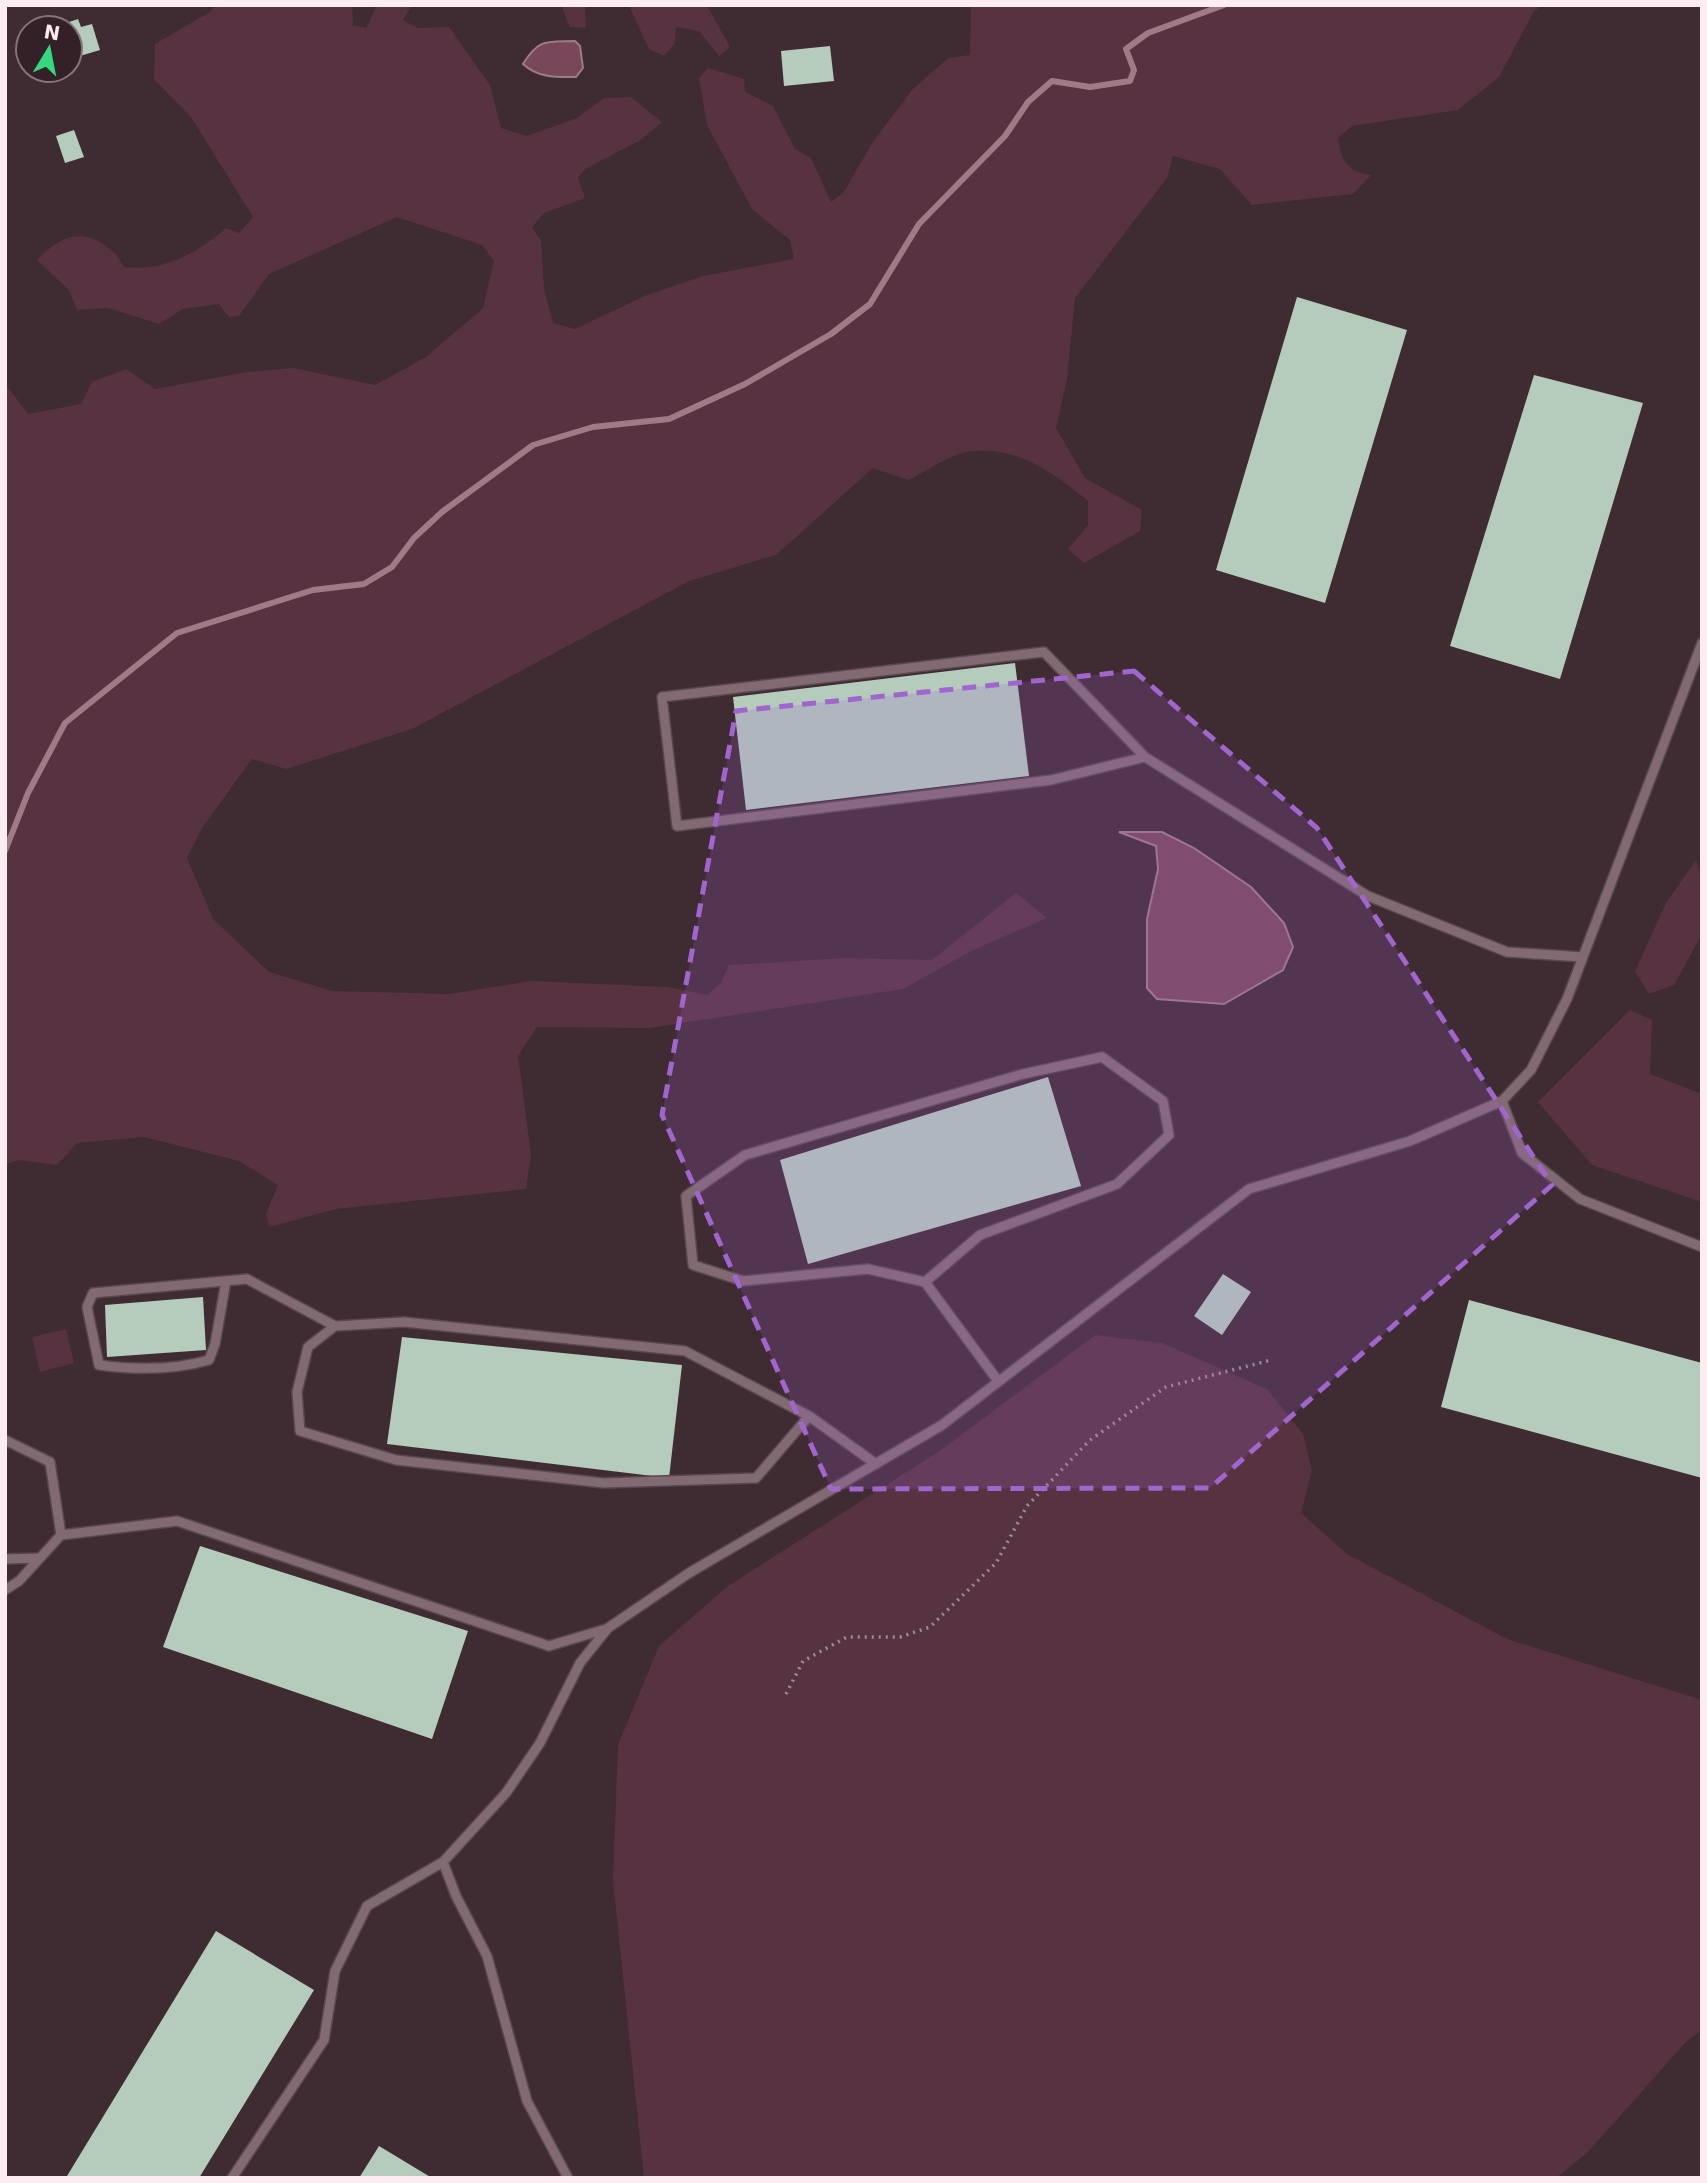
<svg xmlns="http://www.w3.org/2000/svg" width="1707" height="2183" font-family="'DejaVu Sans',sans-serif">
<rect width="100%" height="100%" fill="#3f2b32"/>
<path fill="#573240" d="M215,5h137l1,20 13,3 11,-23h35l-9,15 15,8 31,-1 41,58 11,43 26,8 50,-18 27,-20 27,-1 31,25 -23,19 -54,28 -7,9 7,20 -41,15 -12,14 9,14 3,48 9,34 22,6 72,-34 56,-19 91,-17 -4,-19 -38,-31 -45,-84 -8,-47 9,-10 36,11 1,13 28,14 22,43 16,9 20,44 13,-10 28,-49 41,-54 35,-31 22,-3 1,-50h572l-9,6 -35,66 -41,33 -106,16 -14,12c3,22 9,34 33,37l-18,19 -101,11 -32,-36 -47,-13 -6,22 -92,120 -8,81 -11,49 29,50 57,32 -2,21 -56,32 -16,-14 20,-24v-24c-33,-27 -70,-55 -116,-50 -20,2 -45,20 -64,29l-35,-12 -97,87 -87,26 -277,148 -126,40 -34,-10 -50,69 -15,30 26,61 56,53 63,19 117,3 82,-13 137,6 39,8 14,-12 8,-18 117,-7 86,2 84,-67 31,25 -74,32 -70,39 -253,39 -113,-1 -19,29 13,99 -5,34 -190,20 -67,18 -3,-13 12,-29 -39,-24 -95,-24 -67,6 -20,22 -39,-5 -13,5v-782l23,31 53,-10 11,-22 34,-13 29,20 92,-17 46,-4 82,17 51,-28 57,-49 11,-47 -12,-16 -85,-28 -128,57 -30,42 -10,1 -10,-13 -36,5 -24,15 -51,-16 -31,2 -8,-20 -32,-30c6,-6 14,-14 22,-18 26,-15 53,2 65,25 40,5 73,-14 102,-39l13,5 14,-16 -62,-100 -37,-38 1,-35 55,-32z
M561,5h28l-4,4 1,19 -16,-1z
M622,5h85l23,42 -11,9 -20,-25 -23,-4 -1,16 -11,13 -15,-7 -20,-43z
M1696,860l6,19v55l-28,51 -25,9 -14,-23 31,-68z
M1630,1010l22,10 -2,54 52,20v108l-110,-37 -54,-63z
M66,1329l8,34 -34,9 -8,-35z
M1095,1335l67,8 105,46 36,45 9,37 -11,42 46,41 160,85 195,61v330l-16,12 -98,110 -32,26h-912l-31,-298 5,-135 41,-99 69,-60 213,-136z"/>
<path fill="#78485a" stroke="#9f7a87" stroke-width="2" d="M575,41l5,5 3,22 -7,9c-20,0 -38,1 -53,-13 16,-26 23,-22 52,-23z
M1119,832h43l32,16 57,39 33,36 9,24 -10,23 -59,34 -67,-5 -10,-11v-69l11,-50 -2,-23z"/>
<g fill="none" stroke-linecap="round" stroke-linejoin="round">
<path stroke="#9f7a87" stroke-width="6" d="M5,851l23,-58 37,-70 112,-90 136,-43 51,-6 28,-17 22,-29 28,-26 91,-67 60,-18 76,-8 76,-35 86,-50 39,-30 49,-80 86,-88 23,-34 24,-21 38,6 40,-6 4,-11 -8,-21 22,-16 76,-28"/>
</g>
<path fill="#b5cbbc" d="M78,19l3,8 11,-3 8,26 -30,9v-31h-6l-1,-4z
M830,46l4,35 -50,5 -3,-35z
M74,130l10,27 -19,6 -9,-27z
M1297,297l110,33 -82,273 -109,-33z
M1534,375l109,28 -83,276 -110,-33z
M1015,663l14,113 -283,34 -13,-113z
M1048,1077l33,109 -273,78 -28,-104z
M1223,1274l28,18 -29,43 -28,-19z
M203,1297l3,53 -99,7 -2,-52z
M1469,1300l233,63v115l-261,-71z
M402,1337l280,28 -13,113 -282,-34z
M200,1546l268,85 -36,108 -269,-92z
M216,1931l98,59 -115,188h-128l-4,-2z
M379,2146l53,32h-73z"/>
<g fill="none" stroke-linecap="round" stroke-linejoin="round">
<g stroke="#58474e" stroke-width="12">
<path id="service" d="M1145,757l-94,23 -374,46 -15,-129 382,-45 101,105 223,139 139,56 76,5
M1502,1101l20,52 58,46 122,48
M226,1281l-11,63 -6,16c-35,10 -74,10 -110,5l-12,-58 6,-14 154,-14 88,47
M925,1282l55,-47 137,-51 52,-49 -6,-34 -61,-44 -79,17 -278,81 -59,41 7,69 50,16 125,-12 57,13 73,99
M809,1416l-53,62 -152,5 -208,-23 -96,-29 -3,-39 11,-45 27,-21 69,-4 281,29 124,65 67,48
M5,1440l45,22 11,73
M5,1559l35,-1
M5,1590l14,-9 42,-46 116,-14 372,125 57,-17
M232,2178l92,-138 11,-69 32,-65 76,-44
M568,2178l-41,-77 -40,-145 -31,-60 -13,-34 63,-69 34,-50 40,-80 28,-35 81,-55 253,-148 307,-236 161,-48 92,-40 29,-31 36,-71 135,-356"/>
</g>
<path stroke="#9e8d93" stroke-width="3.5" stroke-dasharray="2 5" stroke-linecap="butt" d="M786,1694l17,-33 44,-24h53l30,-10 66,-64 31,-57 63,-66 76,-53 105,-27"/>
<use href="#service" stroke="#826a72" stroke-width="9"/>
</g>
<path fill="#a166ce" fill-opacity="0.2" stroke="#a166ce" stroke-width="5" stroke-dasharray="14 9" stroke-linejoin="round" d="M1134,671l183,157 235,357 -342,303 -379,1 -169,-374 74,-404z"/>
<rect width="1707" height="2183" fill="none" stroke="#fbedf1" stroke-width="14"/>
<g transform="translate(49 49) rotate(10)"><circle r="33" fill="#342128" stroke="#847378" stroke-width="2"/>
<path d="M0-5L12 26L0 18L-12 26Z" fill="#35d881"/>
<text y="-10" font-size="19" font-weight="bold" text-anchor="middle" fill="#fbedf1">N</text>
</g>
</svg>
